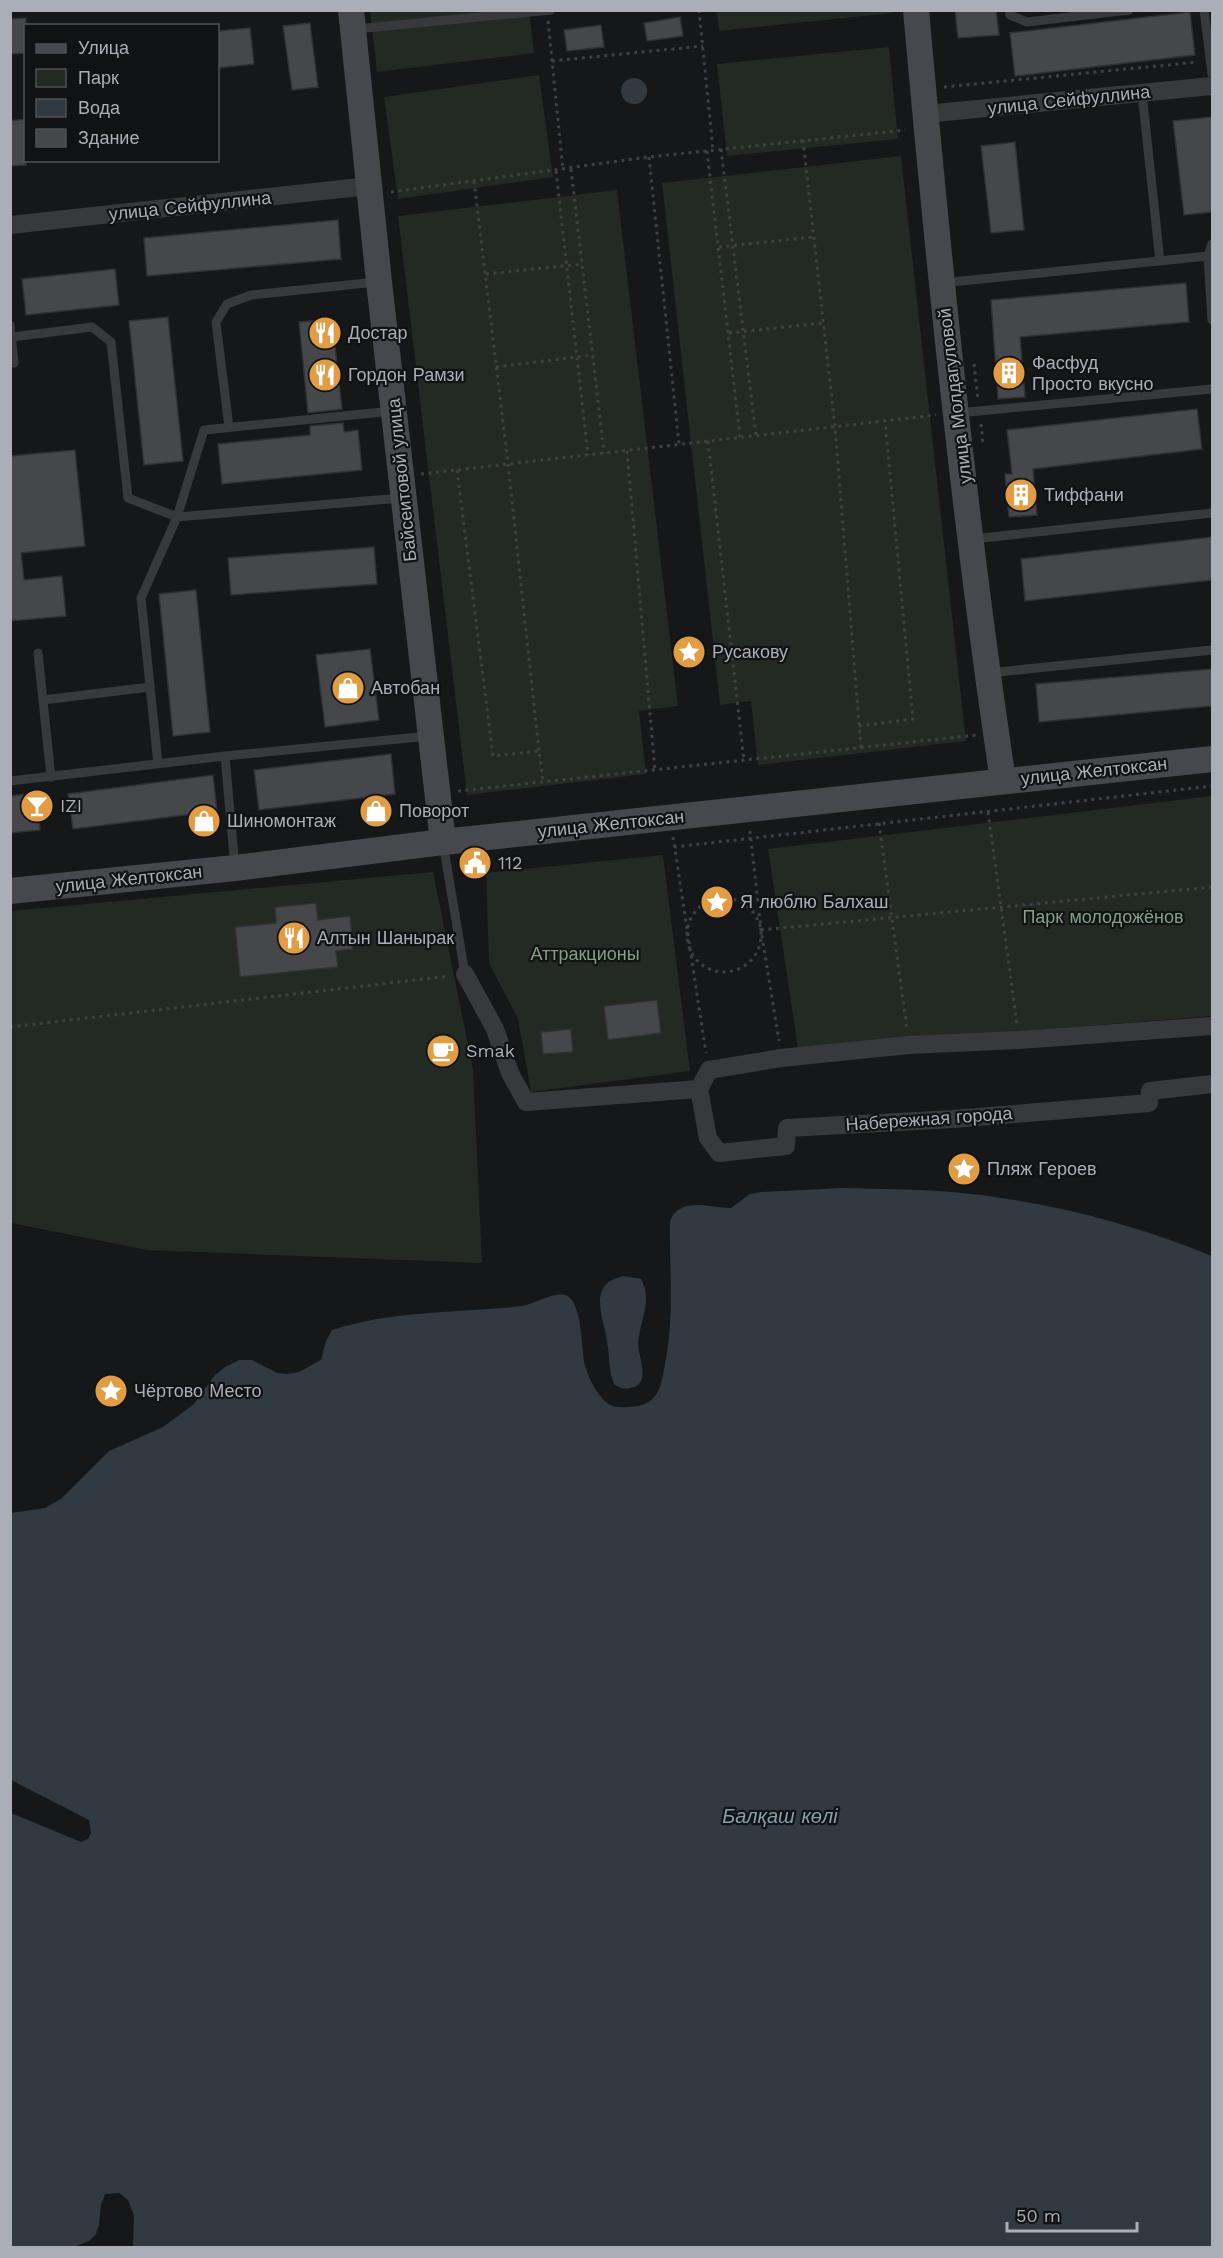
<svg xmlns="http://www.w3.org/2000/svg" width="1223" height="2258" font-family="'Work Sans',sans-serif">
<rect width="100%" height="100%" fill="#161718"/>
<path fill="#232a23" d="M892,10v3l-173,18 -2,-20z
M370,11h159l5,42 -157,19z
M889,47l9,92 -171,17 -10,-92z
M539,75l14,102 -155,22 -14,-102z
M901,156l65,585 -208,24 -7,-64 -31,4 -58,-522z
M617,190l61,516 -39,5 7,63 -179,21 -69,-579z
M1212,796v220l-414,33 -30,-200z
M663,855l27,216 -159,21 -13,-73 -29,-56 -3,-90z
M433,872l40,197 9,194 -335,-13 -136,-27v-312z"/>
<path fill="#313a40" d="M621 91a13 13 0 1 1 26 0a13 13 0 1 1-26 0Z
M843,1188c36,1 73,1 109,4 89,8 178,30 260,64v991l-1201,1v-435l70,29 7,-3 3,-6 -2,-13 -78,-40v-267l34,-5 17,-10 47,-47 54,-24 31,-23 21,-29 10,-8 14,-7h13l25,13 10,1 12,-2 22,-12 5,-19 6,-11c62,-20 126,-17 190,-24 13,-2 30,-14 43,-11 18,5 16,55 20,71 4,13 11,27 21,36 6,5 13,6 21,5 36,0 34,-25 40,-54 7,-44 2,-88 3,-132 10,-25 40,-13 61,-13l19,-14 11,-2z
M623,1276l18,3c12,22 -1,41 -3,64 0,14 14,41 -7,45 -7,2 -11,0 -17,-4 -6,-15 -4,-27 -7,-42 -3,-26 -21,-57 16,-66z"/>
<path fill="#161718" d="M119,2193l9,7 6,16 -1,31h-59l15,-6 7,-7 3,-9 2,-20 4,-11z"/>
<path fill="#45474b" stroke="#313134" stroke-width="1.5" d="M955,10h41l3,25 -41,3z
M1190,12l5,43 -180,21 -5,-43z
M680,17l3,19 -36,5 -3,-18z
M26,18v35l-16,1v-35z
M310,23l8,64 -26,3 -9,-64z
M601,25l3,22 -37,4 -3,-21z
M250,28l4,36 -36,4v-37z
M1212,117v95l-28,3 -11,-94z
M26,119v46l-16,1v-45z
M1015,142l9,88 -33,3 -10,-87z
M338,220l3,39 -194,17 -3,-38z
M115,269l4,36 -93,10 -4,-36z
M1186,283l3,39 -169,15 5,60 -27,2 -7,-99z
M168,317l15,144 -39,4 -15,-144z
M332,319l10,90 -34,4 -9,-91z
M1197,409l5,40 -169,20 4,46 -28,2 -4,-43h7l-5,-44z
M343,423l1,9 14,-2 4,40 -140,14 -4,-40 92,-9v-9z
M75,450l10,96 -64,7 3,27 38,-4 4,40 -56,5v-165z
M1212,537v43l-187,21 -4,-42z
M374,547l3,37 -146,11 -3,-37z
M196,590l14,142 -37,4 -14,-142z
M370,649l9,71 -54,7 -9,-72z
M1212,669v37l-173,16 -3,-38z
M391,754l4,40 -136,16 -5,-40z
M213,775l4,36 -144,18 -5,-35z
M36,793l4,37 -30,3v-37z
M316,903l2,17 32,-4 3,33 -17,2 2,16 -98,10 -5,-50 41,-4 -1,-16z
M657,1000l4,33 -53,7 -4,-34z
M571,1029l2,23 -30,2 -2,-22z"/>
<g fill="none" stroke-linecap="round" stroke-linejoin="round">
<path stroke="#3e4044" stroke-width="3" stroke-dasharray="3 4.5" stroke-linecap="butt" d="M699,10l14,140
M548,21l15,149
M552,61l151,-15
M944,87l254,-25
M803,140l32,287 26,321
M721,149l35,287
M707,151l33,286
M649,157l30,287
M571,169l33,284
M556,171l32,284
M474,181l34,283 31,287
M391,192l258,-35 256,-27
M719,247l95,-10
M486,274l96,-10
M729,333l94,-10
M974,364l4,36
M496,367l97,-12
M981,424l2,20
M708,441l36,320
M627,451l28,319
M457,470l36,286 46,-5 4,31
M421,474l515,-59
M859,726l54,-7 -28,-298
M458,791l519,-56
M988,812l29,212
M879,823l28,207
M750,831l11,99 18,111
M673,837l33,216
M674,847l538,-61
M687 935a37 37 0 1 1 74 0a37 37 0 1 1-74 0Z
M761,930l451,-43
M10,1027l440,-51"/>
<path stroke="#38393d" stroke-width="9" d="M1009,10l1,5 17,7 102,-12
M1204,10l8,64
M356,29l195,-19
M1142,93l18,168
M1208,256l4,-12
M942,283l266,-27 4,64
M10,325l4,38
M12,337l80,-10 19,15 17,156 49,19 27,-87 188,-19
M958,413l254,-24
M229,427l-13,-105 11,-18 24,-9 125,-13
M973,539l239,-26
M38,653l13,124
M988,673l224,-23
M43,700l107,-13
M225,756l204,-20
M158,764l-17,-166 36,-81 224,-19
M10,781l215,-25 10,111
M443,843l22,131"/>
<path stroke="#38393d" stroke-width="18" d="M925,114l287,-28
M10,225l359,-39
M465,974l30,55 15,44 16,29 173,-13
M1212,1026l-193,14 -110,5 -128,13 -72,12 -10,19 9,49 11,15 67,-7 1,-18 166,-9 196,-16 1,-12 62,-7"/>
<path stroke="#46484d" stroke-width="26" d="M351,10l28,272 64,560
M916,10c23,258 49,515 87,771
M10,891l225,-23 208,-26 769,-83"/>
</g>
<defs>
<g id="restaurant-disc" transform="scale(1.725)"><circle r="9.5" fill="#e29d44" stroke="#111213"/><path d="M-5-6h1v4h1v-4h1v4h1v-4h1v5L-1.5 .5V6h-2V.5L-5-1ZM5-6V6H3V1.5H1.5Q1.5-4 5-6Z" fill="#fff"/></g>
<g id="building-disc" transform="scale(1.725)"><circle r="9.5" fill="#e29d44" stroke="#111213"/><path d="M-4-6H4V6H1V3H-1V6H-4ZM-2.5-4.3h1.7v1.8h-1.7ZM.8-4.3h1.7v1.8H.8ZM-2.5-1h1.7V.8h-1.7ZM.8-1h1.7V.8H.8Z" fill="#fff"/></g>
<g id="sight-disc" transform="scale(1.725)"><circle r="9.5" fill="#e29d44" stroke="#111213"/><path d="M0-6L1.8-2.2L6-1.7L2.9 1.2L3.7 5.4L0 3.3L-3.7 5.4L-2.9 1.2L-6-1.7L-1.8-2.2Z" fill="#fff"/></g>
<g id="shop-disc" transform="scale(1.725)"><circle r="9.5" fill="#e29d44" stroke="#111213"/><path d="M-5-2.5h2.3a2.7 3.5 0 0 1 5.4 0H5L5.5 6h-11ZM-1.5-2.5h3a1.5 2.3 0 0 0-3 0Z" fill="#fff"/></g>
<g id="bar-disc" transform="scale(1.725)"><circle r="9.5" fill="#e29d44" stroke="#111213"/><path d="M-6-5H6L.8 .8V4.5H3.5V6h-7V4.5H-.8V.8Z" fill="#fff"/></g>
<g id="civic-disc" transform="scale(1.725)"><circle r="9.5" fill="#e29d44" stroke="#111213"/><path d="M-.6-6.5H3V-4.5H.6V-3L4-1V1h2V6H-6V1h2V-1L-.6-3ZM-1.2 2.5V6h2.4V2.5Z" fill="#fff"/></g>
<g id="cafe-disc" transform="scale(1.725)"><circle r="9.5" fill="#e29d44" stroke="#111213"/><path d="M-5.5-4.5H6V0H3Q3 3.5 0 3.5H-2.5Q-5.5 3.5-5.5 0ZM3-3.2v2h1.7v-2ZM-6 4.5H4V6H-6Z" fill="#fff"/></g>
</defs>
<g fill-rule="evenodd">
<use href="#restaurant-disc" x="325" y="333"/>
<use href="#building-disc" x="1009" y="373"/>
<use href="#restaurant-disc" x="325" y="375"/>
<use href="#building-disc" x="1021" y="495"/>
<use href="#sight-disc" x="689" y="652"/>
<use href="#shop-disc" x="348" y="688"/>
<use href="#bar-disc" x="37" y="806"/>
<use href="#shop-disc" x="376" y="811"/>
<use href="#shop-disc" x="204" y="821"/>
<use href="#civic-disc" x="475" y="863"/>
<use href="#sight-disc" x="717" y="902"/>
<use href="#restaurant-disc" x="294" y="938"/>
<use href="#cafe-disc" x="443" y="1051"/>
<use href="#sight-disc" x="964" y="1169"/>
<use href="#sight-disc" x="111" y="1391"/>
</g>
<g text-anchor="middle" stroke-width="4.5" stroke-linejoin="round" paint-order="stroke">
<g font-size="18" fill="#aaafb7" stroke="#111213">
<text transform="translate(1069 100) rotate(-6)" y="6">улица Сейфуллина</text>
<text transform="translate(190 206) rotate(-6)" y="6">улица Сейфуллина</text>
<text transform="translate(955 396) rotate(-97)" y="6">улица Молдагуловой</text>
<text transform="translate(402 480) rotate(-96)" y="6">Байсеитовой улица</text>
<text transform="translate(1094 771) rotate(-6)" y="6">улица Желтоксан</text>
<text transform="translate(611 824) rotate(-6)" y="6">улица Желтоксан</text>
<text transform="translate(129 879) rotate(-6)" y="6">улица Желтоксан</text>
<text transform="translate(929 1119) rotate(-4)" y="6">Набережная города</text>
</g>
<g font-size="18" fill="#aaafb7" stroke="#111213" text-anchor="start">
<text x="348" y="339">Достар</text>
<text x="1032" y="369">Фасфуд<tspan x="1032" dy="21">Просто вкусно</tspan></text>
<text x="348" y="381">Гордон Рамзи</text>
<text x="1044" y="501">Тиффани</text>
<text x="712" y="658">Русакову</text>
<text x="371" y="694">Автобан</text>
<text x="60" y="812">IZI</text>
<text x="399" y="817">Поворот</text>
<text x="227" y="827">Шиномонтаж</text>
<text x="498" y="869">112</text>
<text x="740" y="908">Я люблю Балхаш</text>
<text x="317" y="944">Алтын Шанырак</text>
<text x="466" y="1057">Smak</text>
<text x="987" y="1175">Пляж Героев</text>
<text x="134" y="1397">Чёртово Место</text>
</g>
<g font-size="18" fill="#83a082" stroke="#111213">
<text x="1103" y="923">Парк молодожёнов</text>
<text x="585" y="960">Аттракционы</text>
</g>
<g font-size="20" font-style="italic" fill="#849faf" stroke="#111213">
<text x="780" y="1823">Балқаш көлі</text>
</g>
</g>
<rect width="1223" height="2258" fill="none" stroke="#aaafb7" stroke-width="24"/>
<rect x="24" y="24" width="195" height="138" fill="#111213" stroke="#4e5155" stroke-width="1.5"/>
<rect x="36" y="44" width="30" height="9" fill="#46484d" stroke="#4e5155" stroke-width="1.5"/>
<text x="78" y="54" font-size="18" fill="#aaafb7">Улица</text>
<rect x="36" y="69" width="30" height="18" fill="#232a23" stroke="#4e5155" stroke-width="1.5"/>
<text x="78" y="84" font-size="18" fill="#aaafb7">Парк</text>
<rect x="36" y="99" width="30" height="18" fill="#313a40" stroke="#4e5155" stroke-width="1.5"/>
<text x="78" y="114" font-size="18" fill="#aaafb7">Вода</text>
<rect x="36" y="129" width="30" height="18" fill="#45474b" stroke="#4e5155" stroke-width="1.5"/>
<text x="78" y="144" font-size="18" fill="#aaafb7">Здание</text>
<path d="M1007 2222v9h130v-9" fill="none" stroke="#aaafb7" stroke-width="3"/>
<text x="1016" y="2222" font-size="18" fill="#aaafb7" stroke="#111213" stroke-width="4.5" paint-order="stroke">50 m</text>
</svg>
